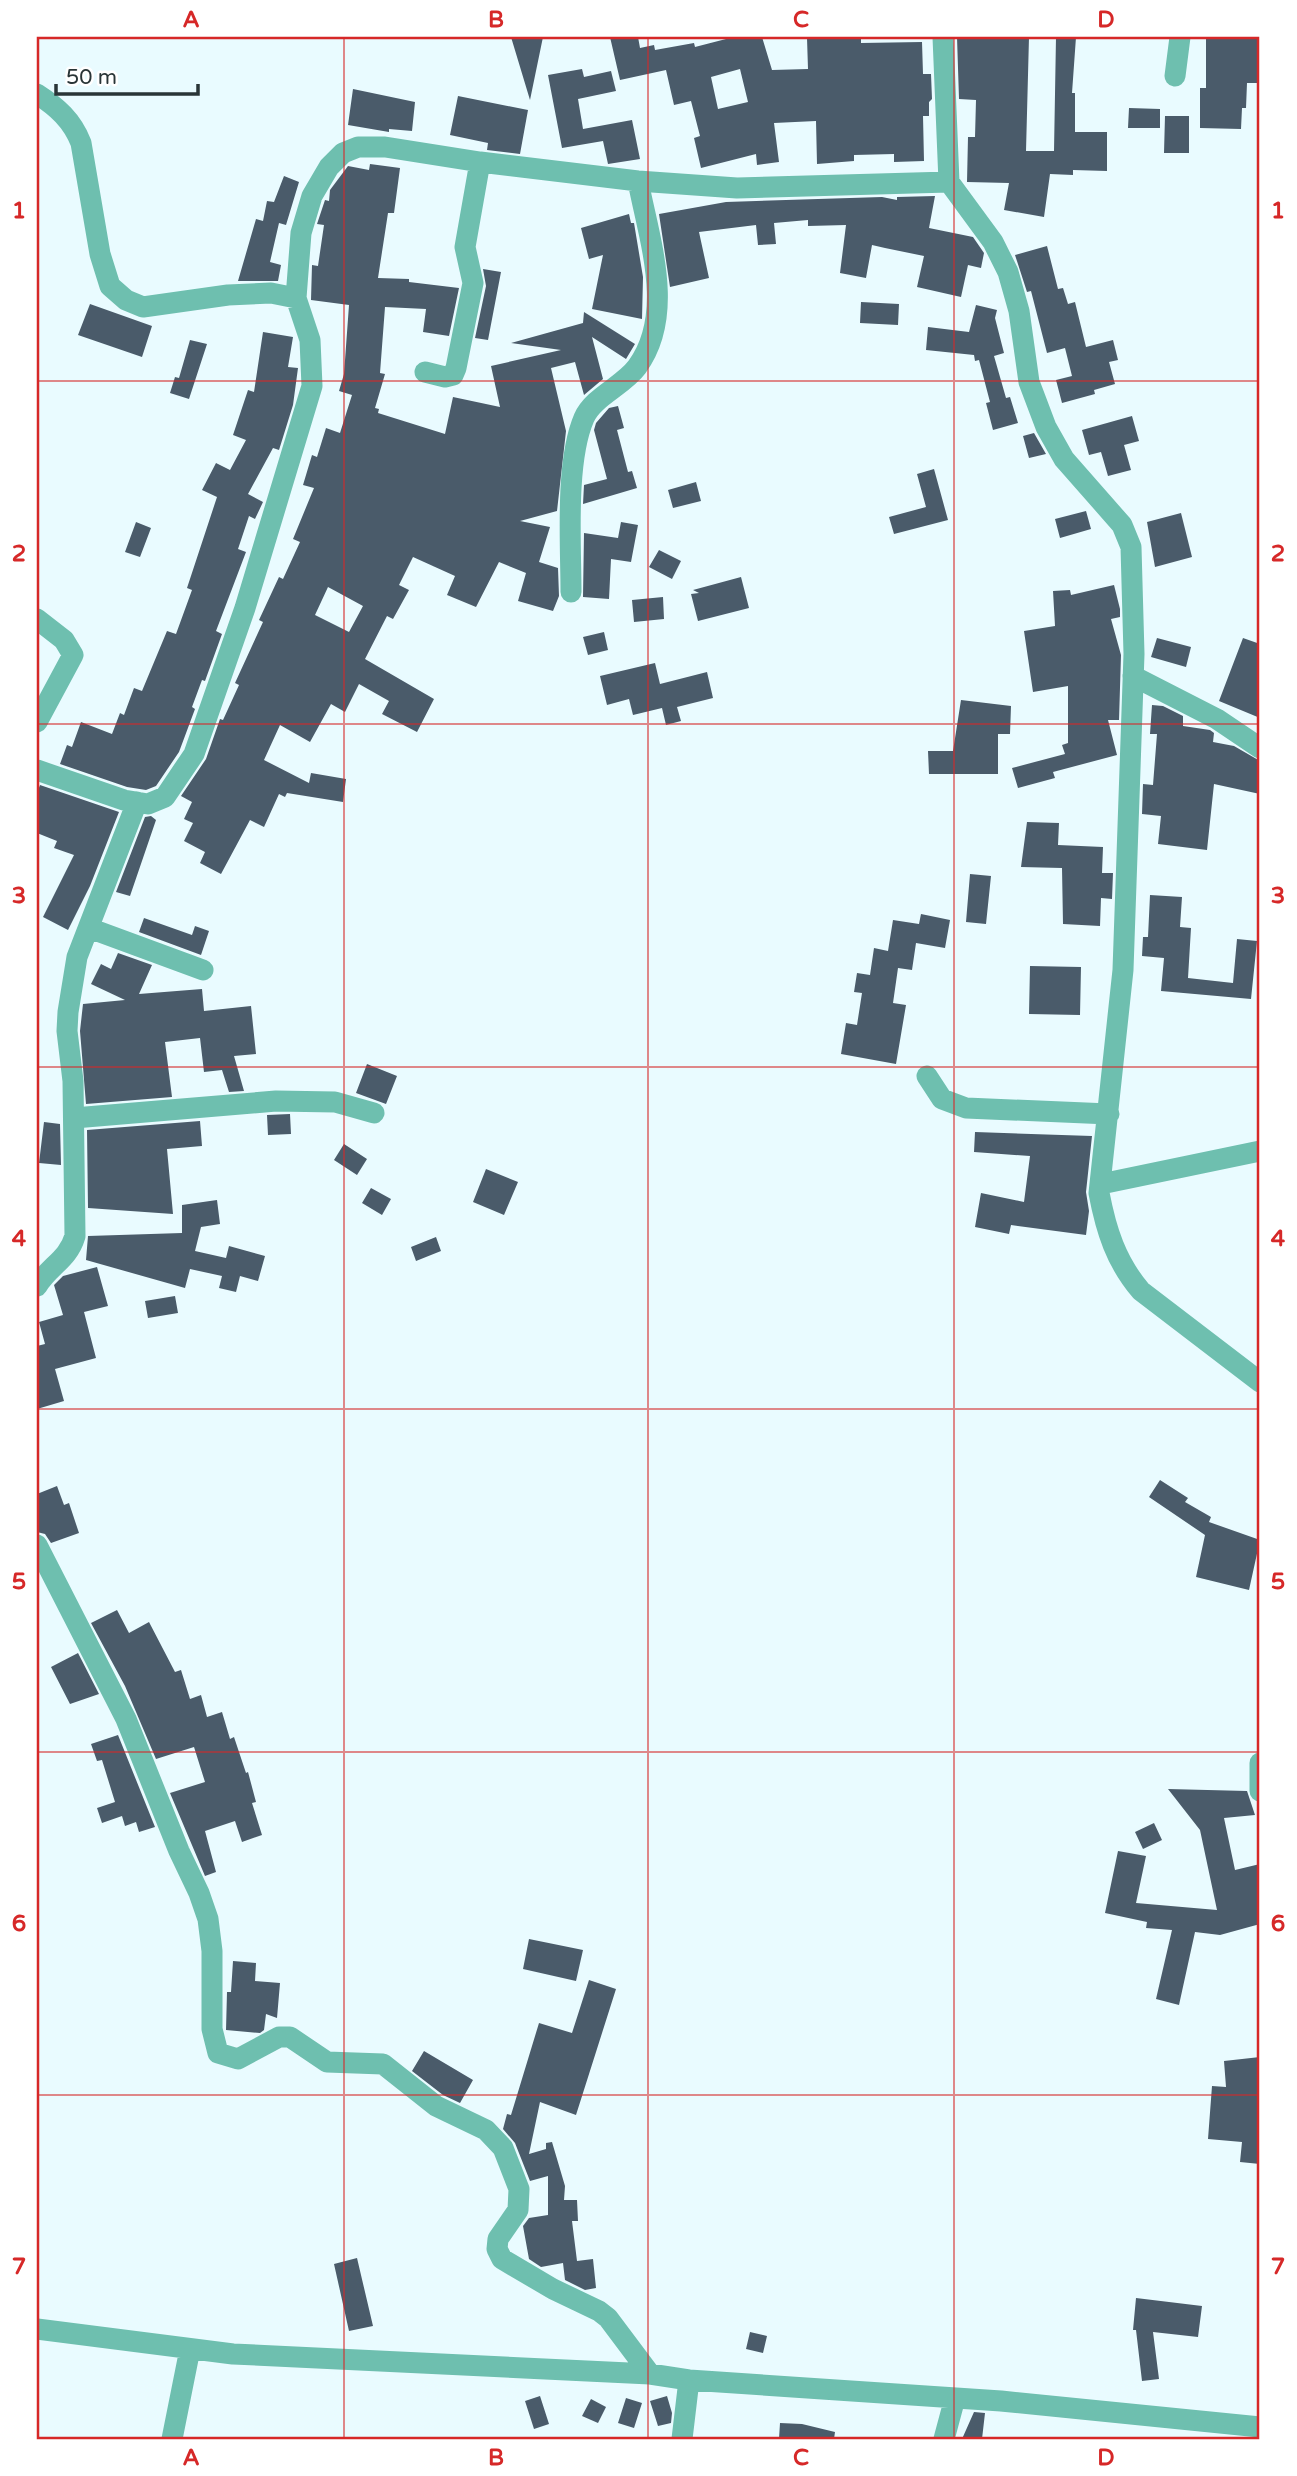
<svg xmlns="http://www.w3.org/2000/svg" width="1297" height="2476" font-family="'Varela Round',sans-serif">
<rect width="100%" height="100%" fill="#e9fbff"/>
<path fill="#4a5b6a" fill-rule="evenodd" d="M511,37h32l-13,63z
M610,37h28l2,11 14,-3 1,5 39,-7 1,4 31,-8 -1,-2h37l10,33 36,-1 -1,-31 54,-1v6l61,-1 1,32h8l1,25 -3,3v14h-6l1,45 -30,1v-8l-40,1v6l-37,3 -1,-43 -42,2 5,39 -22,3 -1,-11 -55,14 -7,-30 6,-2 -9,-35 -17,4 -8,-35 -46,10zM740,69l8,33 -30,7 -7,-32z
M957,37h72l-3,114h28l2,-114h20l-4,56h3v39h32v39l-34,-1v5l-23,-1 -6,43 -40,-7 5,-27 -42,-1 1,-45h7l1,-37 -17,-1z
M1206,37h54v46h-13l-1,25h-4l-1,21 -41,-1v-40h6z
M582,69l2,8 27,-6 5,20 -38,8 5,30 49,-9 8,39 -32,5 -5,-23 -41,7 -14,-73z
M353,89l62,13 -3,29 -23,-2v3l-41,-7z
M458,96l70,14 -8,44 -33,-4 1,-7 -38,-8z
M1129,108l31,1v19h-32z
M1165,116h24v37h-25z
M370,164l30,4 -6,45h-6l-10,65 31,1v3l50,6 -10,48 -26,-4 3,-23 -41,-2 -5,66 5,1 -10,34 4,1 -1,4 67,21 8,-37 47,10 -9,-41 70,-16 -50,-7 72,-20 1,-11 51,32 -9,15 -34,-22 11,42 -19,16 -9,-33 -24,6 15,63 -9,80 -37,10 30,6 -11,35 19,6 1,28 -6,15 -35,-10 8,-28 -27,-11 -23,45 -29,-12 8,-19 -42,-19 -14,28 10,5 -16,29 -6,-3 -22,43 69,40 -17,33 -35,-18 7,-13 -30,-17 -14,28 -14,-8 -21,38 -30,-17 -16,35 45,23 2,-10 35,6 -3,23 -56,-9 -2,4 -6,-3 -15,33 -14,-7 -29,54 -21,-11 5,-11 -21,-11 9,-18 -9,-4 8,-17 -11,-6 25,-37 14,-40 3,1 16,-35 -4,-2 28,-61 -4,-2 20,-43 4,2 17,-37 -7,-3 21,-51 -11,-3 9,-30 5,2 9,-29 14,5 12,-38 -13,-4 5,-17 5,-69 -38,-5 1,-35 6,1 6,-41 -7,-1 8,-24 4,1 1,-11 18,-24 21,4zM328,587l35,19 -14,26 -34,-17z
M284,176l15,6 -13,43 -7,-2 -9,39 11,3 -3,16h-40l18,-62 7,2 4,-20 7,1z
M935,196l-6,32 44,9 11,16 -3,15 -13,-3 -7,32 -44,-10 7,-31 -39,-8 -13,-3 -6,33 -26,-5 6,-48 -38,1v-6l-34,3 2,21 -18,1 -2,-20 -57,7 10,46 -39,9 -11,-73 67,-12 156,-5 15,3v-3z
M629,214l2,9h3l9,54 -1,42 -50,-10 11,-54 -14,4 -8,-31z
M1047,246l11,43 5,-1 5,16 7,-2 11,45 27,-7 5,20 -9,2 6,22 -21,6 1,4 -33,9 -6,-23 16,-4 -7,-28 -18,5 -16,-62 -4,1 -12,-37z
M483,269l18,3 -13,68 -13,-2 11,-52z
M861,302l38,2 -1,21 -38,-2z
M90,304l62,22 -10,31 -64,-22z
M976,305l21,5 -2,8 9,35 -10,3 12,42 4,-1 8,26 -25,7 -7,-27 4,-1 -11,-42 -4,1 -1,-6 -48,-5 2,-23 41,5z
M263,332l30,5 -5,30 10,1 -5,37 -14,45 -6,-2 -25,46 15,8 -8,17 -6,-3 -11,33 8,3 -30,79 6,3 -17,47 -3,-1 -10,27 3,2 -16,43 -23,34 -10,4 -19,-3 -67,-23 7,-19 5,2 9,-25 31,12 8,-21 4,2 10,-27 8,3 25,-60 9,3 16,-44 -5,-2 30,-91 -15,-7 14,-27 14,7 16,-30 -13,-5 15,-45 6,2z
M190,340l17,4 -18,55 -19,-6 5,-16 4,1z
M618,406l6,22 -7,2 11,42 4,-1 5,17 -54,16 1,-19 23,-6 -13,-49 2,-7 13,-15z
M1132,416l7,25 -15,4 7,25 -23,6 -7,-24 -12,3 -7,-25z
M1034,433l12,21 -17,4 -6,-22z
M934,469l14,51 -54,14 -5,-17 37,-10 -9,-33z
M696,482l5,19 -28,7 -5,-18z
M1086,511l5,18 -31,9 -5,-19z
M1181,513l11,44 -37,10 -8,-45z
M136,522l15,6 -11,29 -15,-5z
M621,522l17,3 -7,37 -20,-3 -2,40 -26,-2 1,-64 34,5z
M659,550l22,11 -9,18 -23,-12z
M741,577l8,31 -51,13 -7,-27 8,-1 -6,-3z
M1114,585l6,24v8l-9,2 10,36 -2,65h-11l9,35 -64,17 2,6 -37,10 -6,-20 53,-14 -3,-9 6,-2v-57l-35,6 -9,-61 31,-5 -2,-35 17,-1 1,5z
M663,597l1,22 -30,3 -2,-22z
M604,632l4,18 -20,5 -5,-18z
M1157,638l34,9 -5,20 -35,-10z
M1243,638l17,6v74l-41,-17z
M655,663l5,21 47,-12 6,26 -36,9 4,14 -15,4 -4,-17 -29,7 -4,-16 -22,6 -7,-29z
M961,700l50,6 -1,28h-12v40h-69l-1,-23h25z
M1152,705l11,1 20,10v10l27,4 4,3 -1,9 21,4 26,15v33l-46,-10 -7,66 -49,-6 3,-28 -19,-2 1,-30 10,1 4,-51h-7z
M40,785l79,27 -29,74 -22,44 -25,-13 31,-62 -20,-7 3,-7 -20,-8v-40z
M151,816l5,4 -26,76 -14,-4 29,-75z
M1027,822l32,1 -1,22 45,2 -1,26h11l-1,26 -11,-1 -1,28 -37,-2 -1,-56 -41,-1z
M970,874l21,2 -5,48 -20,-2z
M1150,895l32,2 -2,30 11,1 -3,50 45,5 4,-44 20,2 -6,58 -90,-8 3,-33 -22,-2 1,-19h5z
M921,914l29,6 -5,28 -29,-5 -4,27 -14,-2 -5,35 13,2 -10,59 -55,-10 5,-31 11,2 5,-32 -8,-1 3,-19 13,2 4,-27 14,3 5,-31 26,4z
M144,918l48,17 3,-9 14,5 -8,24 -62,-23z
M118,953l34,12 -13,29 63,-5 2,22 47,-5 5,48 -22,2 10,35 -15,1 -7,-22 -18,2 -4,-34 -35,4 7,55 -86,7 -6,-73 3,-27 42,-4 -34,-16 10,-20 10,5z
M1030,966l51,1 -1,48 -51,-1z
M367,1064l30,12 -11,28 -30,-11z
M290,1114l1,20 -23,1 -1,-20z
M200,1121l2,25 -35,3 6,65 -85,-6 -1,-78z
M44,1122l16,2 1,41 -22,-2z
M975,1132l117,4 -6,56 3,19 -3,24 -75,-10 -2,9 -34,-7 6,-34 43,9 6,-46 -56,-4z
M344,1144l23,15 -10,16 -23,-15z
M486,1169l32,13 -14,33 -31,-13z
M371,1188l20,11 -9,16 -20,-12z
M217,1200l3,24 -19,3 -6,24 31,7 3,-12 36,10 -7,25 -18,-5 -4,16 -17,-4 3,-12 -32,-7 -5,19 -99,-28 2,-24 94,-3v-28z
M436,1237l5,14 -25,10 -5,-14z
M97,1267l11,39 -24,6 12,46 -41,11 9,32 -27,8v-63l8,-2 -6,-22 24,-7 -9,-30 9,-9z
M175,1296l3,17 -30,5 -3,-17z
M1160,1480l28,18 -3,4 26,15 -2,5 51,18 -11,50 -53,-13 9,-42 -56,-38z
M57,1486l7,19 5,-2 10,30 -28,10 -6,-9 -8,-2v-38z
M117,1610l12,23 20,-11 26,50 6,-2 9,29 11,-4 6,22 15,-5 8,27 4,-2 12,36 2,-1 8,30 -4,1 10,32 -20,7 -7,-21 -30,10 11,41 -11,4 -35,-83 35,-11 -11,-35 -38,12 -31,-73 -34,-63z
M78,1653l21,41 -29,10 -19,-37z
M118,1735l37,92 -16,5 -3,-10 -11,4 -3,-10 -20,7 -5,-15 18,-6 -13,-42 -5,1 -6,-17z
M1168,1789l79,2 8,24 -31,3 11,52 25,-6v60l-40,11 -25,-3 -16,73 -23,-6 16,-69 -26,-2 1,-6 -42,-9 13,-62 28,5 -10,47 81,7 -17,-80z
M1154,1823l8,17 -19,9 -8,-17z
M529,1939l54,11 -7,31 -53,-12z
M233,1961l23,2 -1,18 25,2 -3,35 -11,-4 -2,16 -4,3 -34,-3 1,-38h4z
M589,1980l27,9 -40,126 -36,-13 -11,52 17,-5v-6l6,-1 13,44 -1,14h13l1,21h-6l5,40 16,-2 3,29 -11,2 -20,-10 -2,-17 -22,4 -12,-8 -6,-33 6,-8 19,-3v-39l-18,5 -15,-38 -12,-14 4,-15 4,1 28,-92 33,10z
M424,2051l49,29 -13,23 -17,-8 -31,-24z
M1260,2057v107l-20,-2 2,-20 -34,-3 4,-53 14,1 -2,-26z
M357,2258l16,68 -24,5 -15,-67z
M1136,2298l66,8 -4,31 -45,-5 6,47 -17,2 -6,-51h-3z
M750,2332l17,4 -4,17 -17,-4z
M540,2396l9,28 -15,5 -9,-28z
M667,2396l5,17 -1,10 -13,3 -8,-25z
M626,2398l16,5 -8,25 -16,-5z
M591,2399l15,8 -8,16 -16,-7z
M974,2412l11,1 -3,26h-20z
M780,2423l22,1 33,8 -1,7h-55z"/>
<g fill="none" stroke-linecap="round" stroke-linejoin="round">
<path stroke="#6ebfaf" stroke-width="21" d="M943,37l6,145 44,60 15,30 11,39 10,71 17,45 18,32 58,66 9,22 3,107 -11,316 -24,223c7,37 17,69 42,98l119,91
M1175,76l5,-39
M37,94c20,13 35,26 44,49l19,111 10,32 16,14 17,7 85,-12 43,-2 25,5
M425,372l20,5 8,-2 3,-7 17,-85 -8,-36 15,-85
M571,592c0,-48 -6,-130 13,-174 9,-21 39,-32 53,-51 39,-53 12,-128 1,-186
M37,619l27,21 9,15 -36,67
M1133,676l84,43 43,29
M37,770l87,30 24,4 17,-7 29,-43 51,-146 67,-222 -2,-46 -14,-42 5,-65 11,-37 17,-29 14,-14 15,-6h27l95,15 158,19 99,7 212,-6
M89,928l114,42
M927,1076l15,23 24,9 143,6
M74,1118l202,-17 59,1 39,11
M1101,1184l159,-33
M37,1286c12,-20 31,-26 38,-50l-2,-155 -6,-50 1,-19 9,-55 60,-155
M37,1545l89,174 53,132 20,42 9,26 4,32v78l6,24 20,6 41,-22h11l37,25 56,2 53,42 50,24 17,18 16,41 -1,21 -20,29 -1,10 5,10 51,30 46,22 9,7 42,56
M1260,1763v28
M37,2329l196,25 417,20 39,6 312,21 259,26
M172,2439l18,-90
M682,2439l7,-59
M944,2439l11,-41"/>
</g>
<path fill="none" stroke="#d62828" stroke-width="2" stroke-opacity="0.55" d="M344,37v2402M648,37v2402M954,37v2402M37,381h1223M37,724h1223M37,1067h1223M37,1409h1223M37,1752h1223M37,2095h1223"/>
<rect width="1297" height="2476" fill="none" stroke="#ffffff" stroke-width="77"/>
<path d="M56 84v10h142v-10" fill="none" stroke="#293537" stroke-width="3.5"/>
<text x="66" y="84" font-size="21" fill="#293537" stroke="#ffffff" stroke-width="5" paint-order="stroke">50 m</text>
<rect x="38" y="38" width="1220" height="2400" fill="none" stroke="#d62828" stroke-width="2.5"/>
<g font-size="23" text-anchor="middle" font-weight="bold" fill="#d62828">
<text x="191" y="27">A</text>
<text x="496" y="27">B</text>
<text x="801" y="27">C</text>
<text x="1106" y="27">D</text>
<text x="19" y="218">1</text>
<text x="1278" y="218">1</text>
<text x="19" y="561">2</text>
<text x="1278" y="561">2</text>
<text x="19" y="903">3</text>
<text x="1278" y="903">3</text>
<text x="19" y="1246">4</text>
<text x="1278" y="1246">4</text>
<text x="19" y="1589">5</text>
<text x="1278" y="1589">5</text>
<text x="19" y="1931">6</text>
<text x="1278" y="1931">6</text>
<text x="19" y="2274">7</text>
<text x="1278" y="2274">7</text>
<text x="191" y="2465">A</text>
<text x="496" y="2465">B</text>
<text x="801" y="2465">C</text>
<text x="1106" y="2465">D</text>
</g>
</svg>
